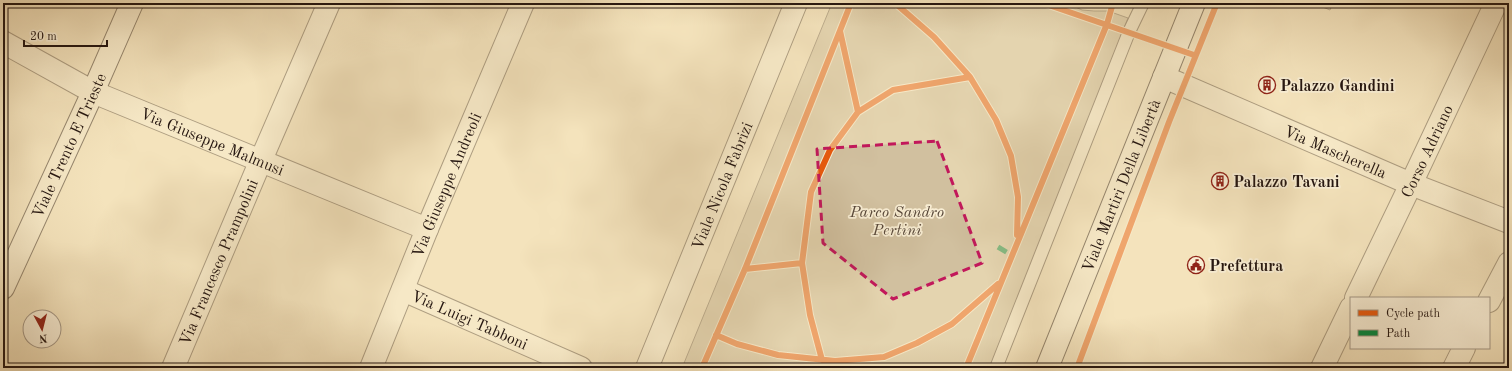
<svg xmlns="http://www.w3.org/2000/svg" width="1512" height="371" font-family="'Old Standard TT',serif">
<rect width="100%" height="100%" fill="#f4e3bc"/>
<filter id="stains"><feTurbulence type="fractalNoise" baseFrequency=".005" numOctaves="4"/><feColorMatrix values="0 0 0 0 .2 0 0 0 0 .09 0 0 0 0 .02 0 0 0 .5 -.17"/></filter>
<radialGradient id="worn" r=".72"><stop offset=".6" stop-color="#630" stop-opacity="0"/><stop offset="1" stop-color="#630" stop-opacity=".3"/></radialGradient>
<path fill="#d1c09f" stroke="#7b6b58" d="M832,3h235l15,7 12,1h14l20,7 -136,350h-310z
M1313,3h20l-3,7z"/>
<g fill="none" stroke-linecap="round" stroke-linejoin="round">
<g stroke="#59493b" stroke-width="14">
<path id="lane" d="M996,368l133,-336 14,-29"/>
</g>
<g stroke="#59493b" stroke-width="24">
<g id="street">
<path id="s1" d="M3,42l90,50 334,137"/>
<path id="s2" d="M1164,77l247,107 98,38"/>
<path id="s3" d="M403,290l178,78"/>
<path id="s4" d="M1356,298l55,-114 85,-181"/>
<path d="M1489,301l20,-38"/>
<path id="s5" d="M173,368l88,-208 68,-157"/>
<path id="s6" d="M371,368l56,-139 96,-226"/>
<path id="s7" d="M647,368l149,-365"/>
<path d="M1322,368l29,-60"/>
<path d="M1454,368l10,-20"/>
</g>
</g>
<g stroke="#251610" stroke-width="24">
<g id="secondary">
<path id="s8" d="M3,288l90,-196 39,-89"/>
<path id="s9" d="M1047,368l147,-365"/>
</g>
</g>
<use href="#lane" stroke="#f8edd3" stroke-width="12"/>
<use href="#street" stroke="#f8edd3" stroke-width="22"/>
<use href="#secondary" stroke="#f8edd3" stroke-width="22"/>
<path stroke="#00873e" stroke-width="5" stroke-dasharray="10 5" stroke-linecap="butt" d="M998,247l13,8"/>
<g stroke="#f8edd3" stroke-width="8">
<path id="cycleway" d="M895,3l39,34 36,40 26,43 15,36 7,41 -1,38
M1043,3l151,52
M840,31l18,81
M745,269l57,-6
M716,335l21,9 41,11 57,6 49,-4 33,-14 35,-19 46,-40
M822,360l-12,-45 -8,-52 9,-71 19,-42 28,-38 35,-22 77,-13
M702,368l43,-99 106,-266
M966,368l141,-344 6,-21
M1077,368l92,-246 48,-119"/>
</g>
<use href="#cycleway" stroke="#e8590c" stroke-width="6"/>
</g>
<path d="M0 0H1512V371H0ZM937,141l45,122 -89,36 -70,-56 -6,-94z" fill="#f4e3bc" fill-opacity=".55" fill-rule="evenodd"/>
<path fill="none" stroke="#c2185b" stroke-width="3" stroke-dasharray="8 5" stroke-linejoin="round" d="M937,141l45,122 -89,36 -70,-56 -6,-94z"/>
<defs>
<g id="building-ring" transform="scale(0.9)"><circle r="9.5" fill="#f8edd3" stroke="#8f2418" stroke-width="1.5"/><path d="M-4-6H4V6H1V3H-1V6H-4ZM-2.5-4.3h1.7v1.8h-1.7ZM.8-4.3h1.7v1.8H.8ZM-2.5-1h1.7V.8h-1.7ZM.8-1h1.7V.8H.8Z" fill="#8f2418"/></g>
<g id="civic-ring" transform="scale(0.9)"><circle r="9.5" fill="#f8edd3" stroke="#8f2418" stroke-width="1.5"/><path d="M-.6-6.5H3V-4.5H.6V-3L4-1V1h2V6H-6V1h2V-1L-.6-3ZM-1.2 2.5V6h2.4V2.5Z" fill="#8f2418"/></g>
</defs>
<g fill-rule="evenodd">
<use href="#building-ring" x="1267" y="85"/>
<use href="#building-ring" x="1220" y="181"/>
<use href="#civic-ring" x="1196" y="265"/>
</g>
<g text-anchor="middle" stroke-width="3.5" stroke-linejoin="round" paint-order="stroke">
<g font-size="16" font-weight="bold" fill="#251610" stroke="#f8edd3" text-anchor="start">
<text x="1280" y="91">Palazzo Gandini</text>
<text x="1233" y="187">Palazzo Tavani</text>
<text x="1209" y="271">Prefettura</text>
</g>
<g font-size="16" fill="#251610" stroke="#f8edd3">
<text dy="6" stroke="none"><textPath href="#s1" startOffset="232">Via Giuseppe Malmusi</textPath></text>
<text dy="6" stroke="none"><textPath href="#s8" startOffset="157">Viale Trento E Trieste</textPath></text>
<text dy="6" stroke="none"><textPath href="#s2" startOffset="187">Via Mascherella</textPath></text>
<text dy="6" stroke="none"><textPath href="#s4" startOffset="163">Corso Adriano</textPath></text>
<text dy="6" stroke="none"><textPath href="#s6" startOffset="198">Via Giuseppe Andreoli</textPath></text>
<text dy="6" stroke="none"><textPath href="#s7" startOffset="197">Viale Nicola Fabrizi</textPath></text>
<text dy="6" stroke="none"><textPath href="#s9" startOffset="197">Viale Martiri Della Libertà</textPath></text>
<text dy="6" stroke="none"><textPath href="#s5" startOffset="115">Via Francesco Prampolini</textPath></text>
<text dy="6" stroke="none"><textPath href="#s3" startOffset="73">Via Luigi Tabboni</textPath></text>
</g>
<g font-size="16" font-style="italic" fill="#59493b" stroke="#f8edd3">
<text x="897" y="217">Parco Sandro<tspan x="897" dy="18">Pertini</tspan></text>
</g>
</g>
<rect width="1512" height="371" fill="none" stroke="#f4e3bc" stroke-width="16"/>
<rect x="4" y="4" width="1504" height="363" fill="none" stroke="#251610" stroke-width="2"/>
<rect x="8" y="8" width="1496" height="355" fill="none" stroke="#251610"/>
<rect x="1350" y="297" width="140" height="52" fill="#f8edd3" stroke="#a49785"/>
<rect x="1358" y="310" width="20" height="6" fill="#e8590c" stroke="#a49785"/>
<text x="1386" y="317" font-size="12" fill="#251610">Cycle path</text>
<rect x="1358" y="330" width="20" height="6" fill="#00873e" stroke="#a49785"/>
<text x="1386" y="337" font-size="12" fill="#251610">Path</text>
<g transform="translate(42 329) rotate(173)"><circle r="19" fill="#f8edd3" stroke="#a49785"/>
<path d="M0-3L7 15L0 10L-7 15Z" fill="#8f2418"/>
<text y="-6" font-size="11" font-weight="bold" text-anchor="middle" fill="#251610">N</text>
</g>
<path d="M24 40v6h83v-6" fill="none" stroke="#251610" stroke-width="2"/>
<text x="30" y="40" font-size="12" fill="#251610" stroke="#f8edd3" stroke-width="3" paint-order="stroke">20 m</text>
<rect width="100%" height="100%" filter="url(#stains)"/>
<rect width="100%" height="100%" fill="url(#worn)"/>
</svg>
